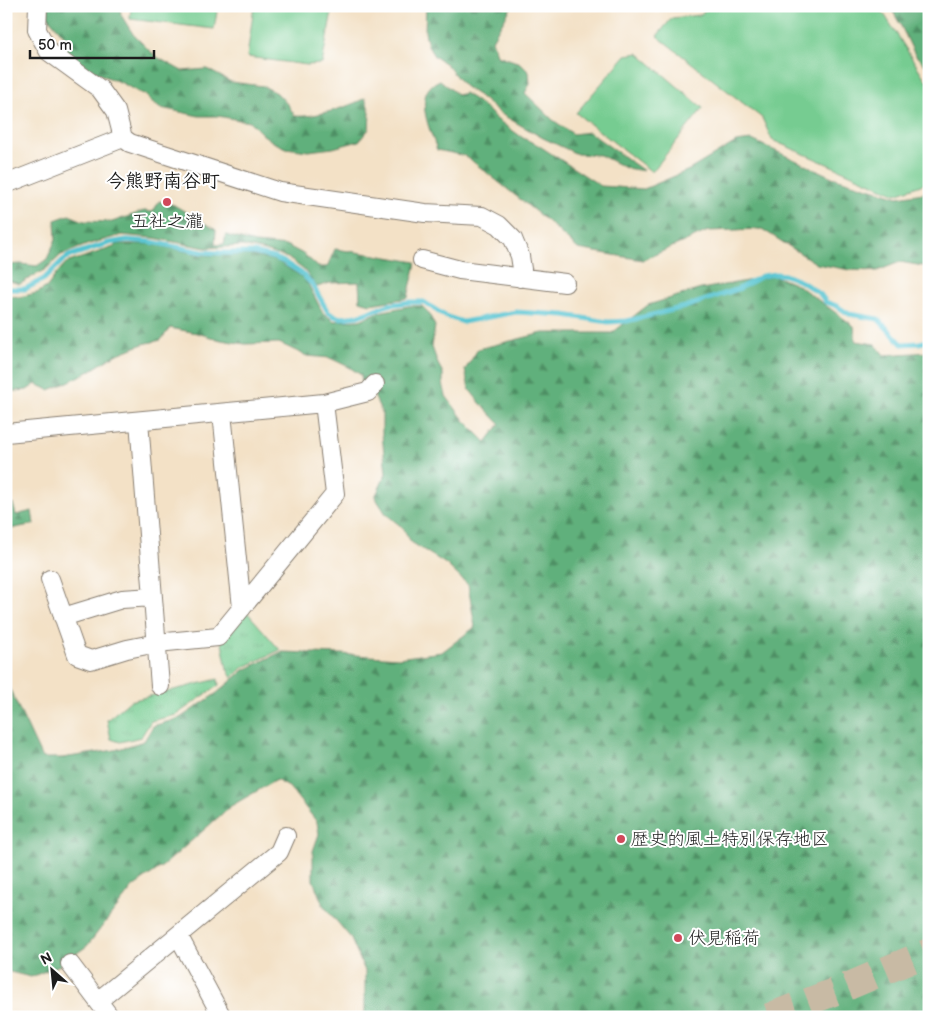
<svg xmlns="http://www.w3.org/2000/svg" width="935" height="1023" font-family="'Balsamiq Sans','Klee One',sans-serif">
<defs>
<pattern id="forest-firs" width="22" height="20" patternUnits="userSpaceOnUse" patternTransform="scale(1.25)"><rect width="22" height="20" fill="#60b07b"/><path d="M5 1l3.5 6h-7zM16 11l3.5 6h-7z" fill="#4e8e64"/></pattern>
<pattern id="park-tufts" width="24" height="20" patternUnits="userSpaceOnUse" patternTransform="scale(1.25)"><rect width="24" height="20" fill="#76cc91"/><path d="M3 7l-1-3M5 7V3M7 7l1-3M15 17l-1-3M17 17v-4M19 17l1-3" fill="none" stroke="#66af7c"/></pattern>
</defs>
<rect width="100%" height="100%" fill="#fff"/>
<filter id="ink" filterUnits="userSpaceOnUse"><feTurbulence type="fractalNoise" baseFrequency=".02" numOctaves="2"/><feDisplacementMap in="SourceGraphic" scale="10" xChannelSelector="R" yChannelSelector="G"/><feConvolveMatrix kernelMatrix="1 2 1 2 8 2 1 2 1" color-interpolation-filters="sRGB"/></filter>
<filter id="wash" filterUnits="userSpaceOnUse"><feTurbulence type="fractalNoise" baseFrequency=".0096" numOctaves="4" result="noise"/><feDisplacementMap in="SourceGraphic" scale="20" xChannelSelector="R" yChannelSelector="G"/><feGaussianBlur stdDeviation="1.12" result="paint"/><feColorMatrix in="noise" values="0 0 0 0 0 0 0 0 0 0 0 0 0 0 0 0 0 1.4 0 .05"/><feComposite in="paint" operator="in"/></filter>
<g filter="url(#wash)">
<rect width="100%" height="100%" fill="#f3e1c6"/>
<path fill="#76cc91" stroke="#497456" d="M131,6h87l-4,23 -84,-10z
M254,6h79l-11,58 -15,1 -60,-8z
M711,6h168l48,76h2v100l-33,12 -124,-54 -10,-22 -105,-82 15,-18 28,-3z
M638,53l65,55 -51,64 -76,-59 50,-58z"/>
<path fill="url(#forest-firs)" stroke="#3e664c" d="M48,6h72l1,9 12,19 22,22 27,15 25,-2 24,13 32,4 14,7 11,12 7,11c18,2 54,-9 70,-18l5,14 -1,17 -10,12 -26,7 -25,3 -22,-3 -13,-6 -11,-8 -12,-12 -32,-6h-19l-38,-8 -10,-7 -7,-7 -6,-2 -16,-9 -23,-9 -18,-8 -21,-16 6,-12 -18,-21z
M426,6h86l-20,34 5,15 23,8 9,9 1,12 -5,9 28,27 20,14 16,-2 55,39 -18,-3 -26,-13 -23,-1 -34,-16 -42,-24 -23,-19 -14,-9 -18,-22 -12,-8 -6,-10 -3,-14z
M890,6h39v63l-14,-14 -14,-29z
M440,80l18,15 6,-2 11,7 15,12 5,6 28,20 15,7 63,41 43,3 45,-19 47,-28 16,-2 80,37 66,20 31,-5v75l-29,-5 -23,9 -27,-1 -33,-6 -55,-35 -54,2 -65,29 -65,-11 -32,-29 -80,-64 -29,-6c-7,-21 -26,-58 3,-70z
M159,201l15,4 42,25 -1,15 9,-1 2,-9 29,8 33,3 17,9 13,12h9l8,-18 41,6 40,7c-2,13 -6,23 -8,36l-38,6 -10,-3 -1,-19 -29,1 -13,4 -13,-17 -16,-12 -22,-7 -23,-5 -37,2 -52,-10 -32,-3 -33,9 -28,11 -15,14 -26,15 -14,-4v-15l15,-1 16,2 10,-7 9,-20 -1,-19 14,-5 15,6 28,1 32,-11 9,1z
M116,244h37l48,11h49l27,6 25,16 6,7 15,29 11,8 26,-1 19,-8 30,-6h13l6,6 7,14 -3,21 6,17 5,9v10l3,13 18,24 22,22 14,-18 -20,-21 -11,-14 -4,-19 13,-21 65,-16h69l36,-28 53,-16 74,-13 24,10 55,40 2,15 19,3 9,11 45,-3v665h-567l3,-6v-40l-15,-34 -27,-32 -10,-25v-29l6,-17 -2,-12 -28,-35 -13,-7 -45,26 -67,59 -31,22 -46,59 -27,19 -29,12 -25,-6v-290l36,77h20l53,-8 29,-9 9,-15 27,-8 37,-25 27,-23 37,-18 60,2 57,4 44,-6 33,-25 -7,-42 -22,-21 -35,-22 -8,-14 -17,-14 -11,-17 11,-23 -4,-40v-21l-12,-26 -4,2 -4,-6 -1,-8 -12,-8 -19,-9 -23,-2 -28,-13 -34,1 -24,-4 -24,-7 -27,-5 -9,12 -18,4 -28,11 -27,17 -24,12 -15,6 -13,-6 -9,6 -21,2v-97l13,2 18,-4 10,-6 10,-14 9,-10 48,-16z
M6,503l7,1 3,11 16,-4 2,13 -28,6z"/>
<path fill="url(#park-tufts)" stroke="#497456" d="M246,611l34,39 -38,18 -10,10 -5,-9 -6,-31z
M218,679l1,6 -43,30 -25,6 -10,16 -21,5 -9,-3 -4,-19 23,-19z"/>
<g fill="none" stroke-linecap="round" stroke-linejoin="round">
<path stroke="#59c5d2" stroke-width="5" d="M6,288l4,1h15l19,-10 18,-18 7,-5 40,-13 18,-3 24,2 51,10 16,1h36l21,5 9,4 17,11 11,11 16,28 6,4 7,2 17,-2 30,-11 22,-3h14l21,14 18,6 53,-10 48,3 44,7 19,-1 58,-14 53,-18 24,-13 14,-2 9,1 17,7 18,12 6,8 11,4 12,8 29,5 24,25 17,-1 10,-2"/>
</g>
</g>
<g filter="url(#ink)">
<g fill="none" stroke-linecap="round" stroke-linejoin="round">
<path stroke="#c8baa4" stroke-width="28" stroke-dasharray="28 14" stroke-linecap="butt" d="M769,1017l75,-29 85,-36"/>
<g stroke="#887e71" stroke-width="20">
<path id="street" d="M38,6l-1,24 12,22 51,37 16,22 7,27 7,5 150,49 145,21 57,3 17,9 14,14 7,17 2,13 -2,9
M6,184l117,-46
M422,260l38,10 105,13
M222,413l20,195
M139,421l21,265
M6,433l318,-30 44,-11 7,-8
M50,579l27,76 14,5 36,-11 30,-6 61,-6 117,-143 -11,-91
M63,617l59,-18 31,-2
M178,935l44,82
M70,964l40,53
M98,1001l181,-149 7,-16"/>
</g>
<use href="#street" stroke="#fff" stroke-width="18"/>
</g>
</g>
<g fill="#d1495b" stroke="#fff" stroke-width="2">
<circle cx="167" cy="202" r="5"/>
<circle cx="621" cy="839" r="5"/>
<circle cx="678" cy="938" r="5"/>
</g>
<g text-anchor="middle" stroke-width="4" stroke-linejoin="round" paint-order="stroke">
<g font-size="18" fill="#1c1c1c" stroke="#fff" text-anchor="start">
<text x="167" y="227" text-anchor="middle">五社之瀧</text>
<text x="631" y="845">歴史的風土特別保存地区</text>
<text x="688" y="944">伏見稲荷</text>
</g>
<g font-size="19" font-weight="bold" fill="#1c1c1c" stroke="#fff">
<text x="163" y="187">今熊野南谷町</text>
</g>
</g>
<rect width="935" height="1023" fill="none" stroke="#fff" stroke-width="25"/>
<g transform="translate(52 970) rotate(333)" stroke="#ffffff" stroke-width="4" paint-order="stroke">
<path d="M0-4L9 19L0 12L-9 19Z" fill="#1c1c1c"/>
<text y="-8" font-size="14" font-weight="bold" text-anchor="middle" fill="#1c1c1c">N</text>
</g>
<path d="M30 50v8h124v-8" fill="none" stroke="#1c1c1c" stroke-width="2.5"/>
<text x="38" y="50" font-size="15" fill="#1c1c1c" stroke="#ffffff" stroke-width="4" paint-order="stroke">50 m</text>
</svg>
